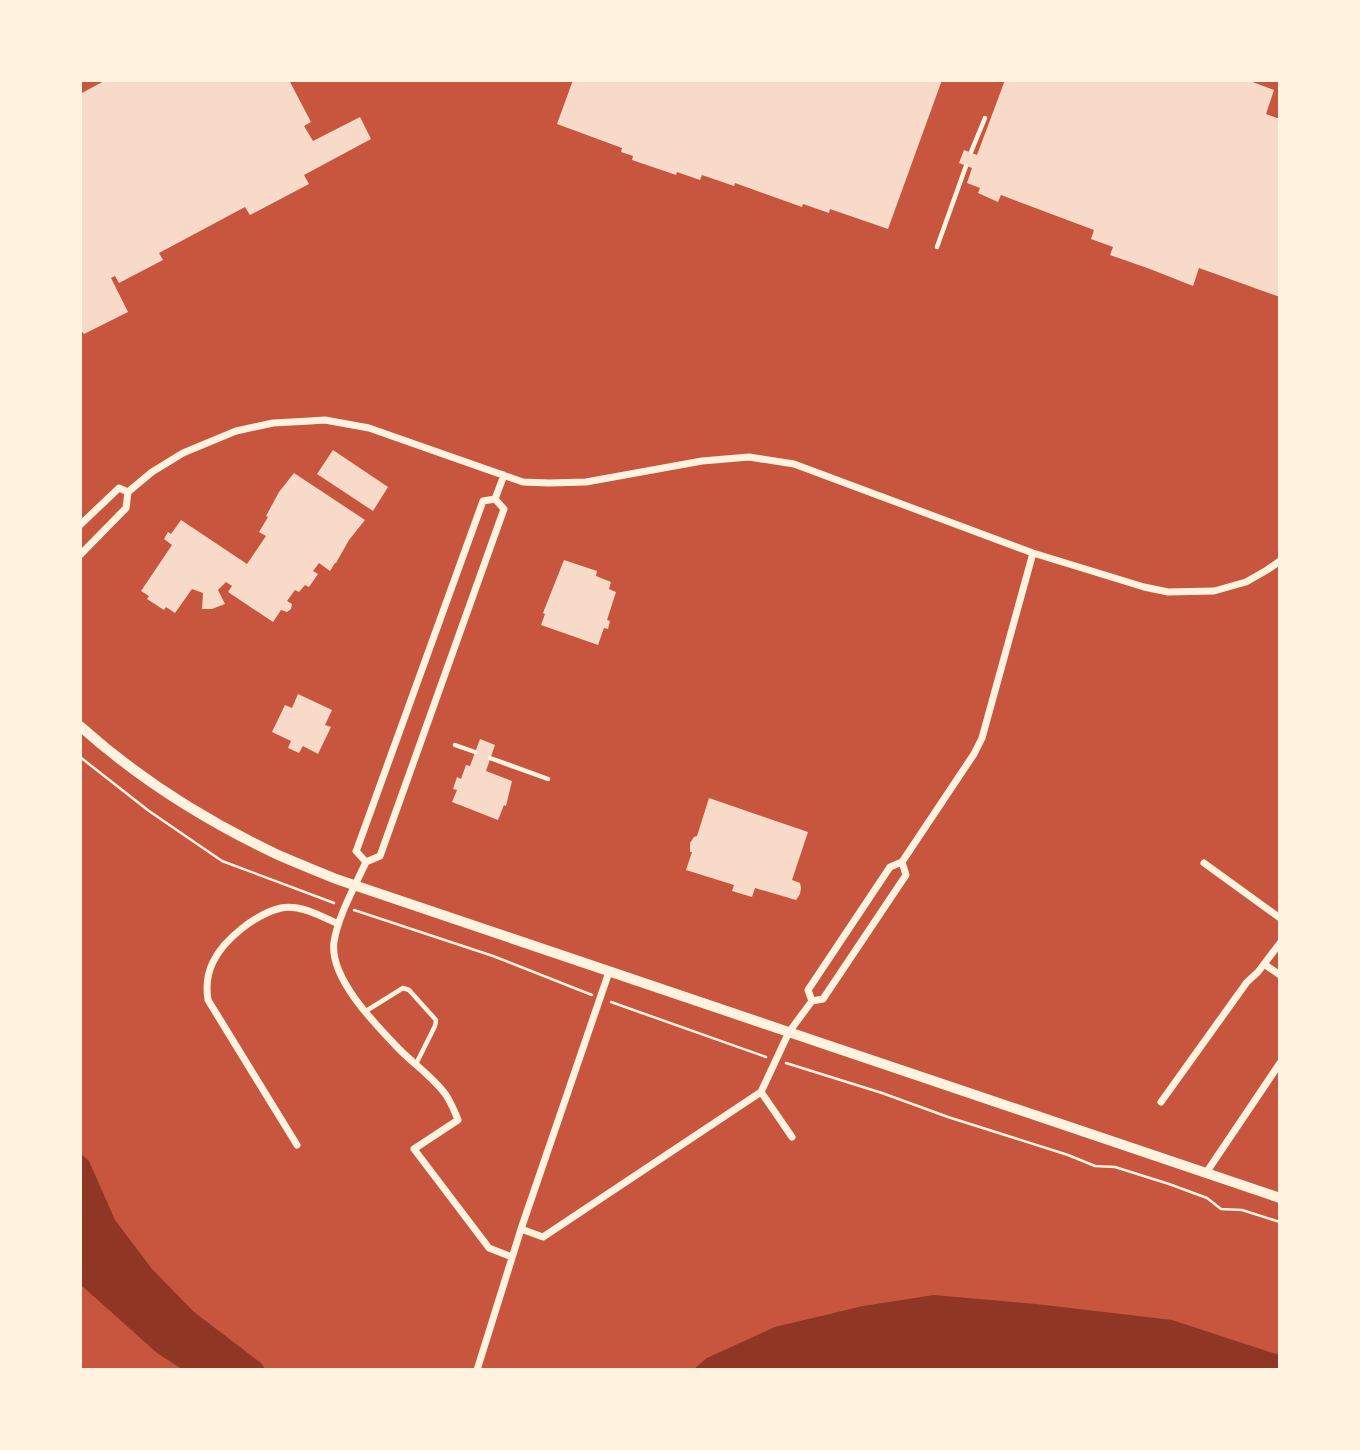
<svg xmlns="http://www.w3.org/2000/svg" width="1360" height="1450" font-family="Figtree,sans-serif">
<rect width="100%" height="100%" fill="#c8553d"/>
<path fill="#8f3625" d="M81,1154l8,7 26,59 37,49 42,43 67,51 4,6h-83l-25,-16 -76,-68z
M934,1295l102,9 136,16 107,35v14h-585l13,-11 68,-31 88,-21z"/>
<path fill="#f7dbc8" d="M106,80h183l22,42 -7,4 9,15 47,-24 11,22 -67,36 5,9 -59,31 -5,-8 -86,46 4,7 -44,23 -4,-7 -4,2 17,34 -44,22 -4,-5v-235z
M573,80h369l-54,149 -58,-20 -1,4 -26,-9 -1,3 -67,-24 -1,3 -32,-11 -2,5 -23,-8 -1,3 -44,-15 1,-4 -12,-4 1,-4 -65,-24z
M1005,80h242l27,10 -8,24 14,5v178l-81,-29 -6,18 -43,-17 -40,-14 3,-8 -22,-8 3,-9 -93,-35 -3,7 -20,-9 2,-5 -13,-5 5,-15 -13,-5 5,-13 13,5z
M333,450l55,37 -15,24 -56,-37z
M294,473l71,47 -16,20 -13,23h-1l-5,8 -11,-8 -6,8 5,3 -9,13 -4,-2 -6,7 -4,-2 -8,11 5,3 -1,5 -4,3 -6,-2 -8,12 -45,-30 4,-6 -6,-4 -8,8 7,14 -13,5h-10l1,-16 -11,-4 -17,24 -9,-6 -2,3 -17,-11 2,-3 -8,-5 31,-46 -8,-6 4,-7 3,2 10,-14 66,44 19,-28 -7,-4 9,-15 -2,-1 13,-24z
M564,560l33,11 -1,5 15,6 -2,7 7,3 -9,28 3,1 -2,8 -4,-1 -6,17 -57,-20 4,-11 -2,-1z
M298,694l34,16 -7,15 6,2 -13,27 -15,-8 -4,7 -11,-5 3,-7 -19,-9 13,-27 7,3z
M480,739l15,6 -9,26 26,10 -6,25 -2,-1 -6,15 -46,-18 5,-12 -4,-1 4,-12 4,2 5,-14 4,1z
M709,798l99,34 -16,48 8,3 1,5 -1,6 -4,6 -41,-12 -3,9 -20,-6 2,-6 -48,-15 6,-18h-2v-9l4,-6 3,-1z"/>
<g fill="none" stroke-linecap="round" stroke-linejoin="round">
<path stroke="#fff3e0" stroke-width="2.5" d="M80,757l69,54 73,50 112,42
M354,910l139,46 99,39
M611,1002l155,55
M786,1063l96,30 66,24 120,38 27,11 20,1 54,17 38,14 14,11 21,1 38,12"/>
<path stroke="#fff3e0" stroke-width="4.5" d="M971,152l14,-34
M937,247l29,-81
M455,745l20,7
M490,758l58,21
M366,1011l37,-23 6,2 27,30 -1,6 -19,38"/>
<path stroke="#fff3e0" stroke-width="7" d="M495,499l9,10 -124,347 -14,6 -10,-11 1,-2 126,-348z
M495,499l9,-24
M80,525l39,-37 9,4
M80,555l46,-47 2,-16 24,-20 31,-19 53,-22 37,-8 37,-2 15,-1 44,8 154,54 26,1 37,-1 116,-21 47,-4 45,7 239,89 111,34 24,5 46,-1 32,-9 21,-12 13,-9
M366,862c-11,24 -28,54 -32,80 -5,36 42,83 66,108 15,15 34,28 46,45 5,8 9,17 12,25l-44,29 75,99 23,9
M902,862l4,13 -83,124 -11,2 -4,-11 82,-123 12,-5 72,-108 8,-16 51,-185
M1204,863l76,55
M1264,964l16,11
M1161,1102l86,-120 11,-10 22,-29
M792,1137l-31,-45 28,-60 23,-31
M297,1145l-89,-145c-2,-13 -1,-26 5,-38 11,-23 43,-48 68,-54 19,-4 40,8 57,16
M1206,1173l74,-110
M521,1229l22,8 218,-145
M477,1370l44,-141 88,-257"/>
<path stroke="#fff3e0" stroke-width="10" d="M80,726c58,52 123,93 192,126 21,10 43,18 64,27l944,319"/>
</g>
<rect width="1360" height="1450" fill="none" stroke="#fff3e0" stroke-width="164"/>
</svg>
